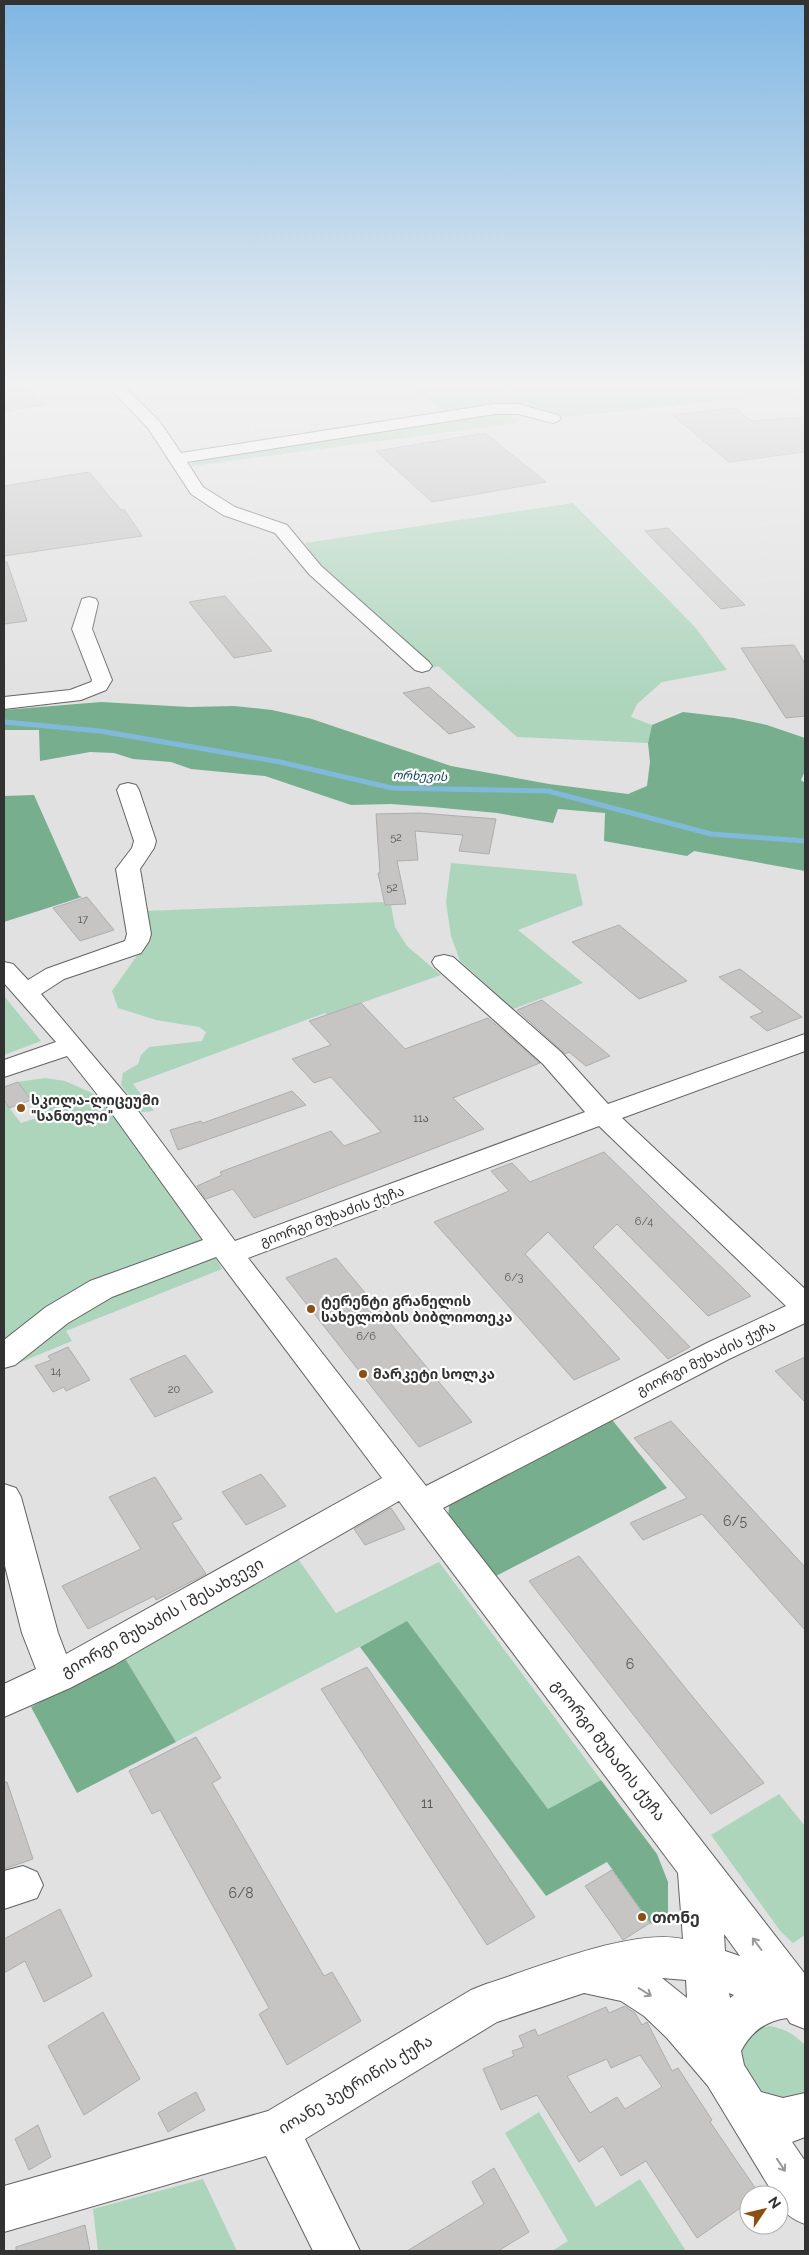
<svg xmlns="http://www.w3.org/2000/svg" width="809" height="2255" font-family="Raleway,'Noto Sans Georgian',sans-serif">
<rect width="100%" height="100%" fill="#e1e1e2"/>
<path fill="#add5bc" d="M406,383h399v9l-241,25 -23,-8 -20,-2 -75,7z
M492,410l17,2 9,11 -327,43 2,-5z
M573,503l122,124 32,43 -65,12 -25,22 -6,13 21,8 -4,18 -131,-6 -79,-71 -6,2 -111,-100 -16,-25z
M451,863l125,11 7,31 -65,25 65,53 -70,26 -53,-48 -9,-25 -5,-34z
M384,902v3h7l4,22 12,19 34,29 -114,40 -2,-2 -192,71 21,27 -12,1 -21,-27 2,-12 15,-9 3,-9 8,-8 53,-6 4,-9 -7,-5 -43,-7 -38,-12 -6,-17 29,-41 3,-39z
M4,996l37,45 -37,14z
M45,1078l20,3 36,16 108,150 13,22 -156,62 6,10 -68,28v-264l2,-1 15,19 22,-7 -25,-34z
M296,1556l40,57 103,-51 162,218 -53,29 -141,-187 -231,120 -53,-87z
M779,1794l26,32v109l-12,8 -12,-11 -70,-97z
M770,2026c15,3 24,8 35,19v48l-8,7 -23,3 -31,-22 -3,-37 18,-16z
M539,2112l57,95 44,-28 46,72h-134l16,-10 -63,-108z
M203,2179l34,72h-139l-5,-42z"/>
<path fill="#77af8e" d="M101,702l88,5 45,-1 38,4 40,9 139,47 98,18 79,10 19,-8 3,-24 -2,-19 4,-18 31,-13 51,6 33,7 38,13v33l-4,9 4,3v88l-111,-20 -7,5 -83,-15 1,-28 -47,-4 -5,14 -56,-10 -65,-6 -41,-3 -40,1 -86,-29 -74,-7 -20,-7 -38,-3 -19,-6 -24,-1 -50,9 -1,-31h-35v-20z
M34,795l45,101 3,1 -78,25v-126z
M609,1416l58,72 -173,89 -46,-60 2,-19z
M407,1621l141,188 53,-29 56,74 11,28v32l-17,10 -44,-62 -61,34 -186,-249z
M123,1655l53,87 -99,51 -46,-86z"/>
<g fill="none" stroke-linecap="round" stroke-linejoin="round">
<path stroke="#81b9db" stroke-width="5" d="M4,722l96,9 180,31 112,26 156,3 163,43 94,7"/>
</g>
<path fill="#c6c5c4" stroke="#aeadad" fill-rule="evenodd" d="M4,383h17l26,21 -43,8z
M735,408l17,13 53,-4v35l-76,10 -57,-47z
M485,433l61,49 -114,20 -56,-51z
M89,472l32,38 3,-1 18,27 -138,20v-70z
M668,528l77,77 -24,4 -76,-78z
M4,562h3l20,59 -23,3z
M225,596l47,55 -38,7 -45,-56z
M794,645l11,19v52l-19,2 -45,-70z
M429,687l46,40 -26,7 -46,-41z
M420,813l76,6 -7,35 -30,-3 4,-16 -48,-4 3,29 -21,1 9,43 -21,1 -7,-32h2l-4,-59z
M87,897l27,33 -34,11 -27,-33z
M619,925l68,56 -48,18 -67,-57z
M740,969l62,48 -35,14 -17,-14 13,-5 -44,-35z
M542,1000l68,56 -24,10 -17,-14 -4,2 -48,-44z
M361,1003l44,46 83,-31 52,45 -87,35 31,31 -230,89 -21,-29 -27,10 -9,-13 25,-11 -2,-3 111,-41 13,15 37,-14 -50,-55 -17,6 -22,-24 39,-14 -22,-24z
M18,1082l13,18 -22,8 -5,-8v-13z
M292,1091l14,14 -128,45 -8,-20 31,-9 2,2z
M604,1152l147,144 -43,20 -91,-92 -24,23 97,100 -22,12 -120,-127 -23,22 95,105 -46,21 -140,-158 75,-31 -18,-20 21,-8 18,19z
M336,1258l50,60 86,104 -53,25 -133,-169z
M68,1347l22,33 -24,11 -2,-4 -11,5 -18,-26 16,-6 -3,-4z
M185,1355l28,37 -58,25 -25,-38z
M805,1357v45l-30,-31z
M671,1421l134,146v63l-103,-116 -59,26 -13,-17 57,-25 -53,-60z
M261,1474l25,32 -40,19 -24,-33z
M155,1477l27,42 -10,4 34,51 -50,26 -2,-4 -66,33 -26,-43 79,-37 -32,-52z
M391,1508l14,21 -40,16 -11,-16z
M579,1556l108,134 77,93 -53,31 -182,-233z
M367,1667l168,250 -48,28 -166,-256z
M196,1737l25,41 -9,5 112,193 8,-4 29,49 -74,44 -28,-51 10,-6 -109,-198 -8,4 -23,-43z
M4,1782h3l26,77 -29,10z
M612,1870l38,53 -27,17 -38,-54z
M60,1909l32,67 -48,26 -19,-41 -21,12v-34z
M625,2006l10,7 7,12 5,-3 25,49 6,-3 34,52 -2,2 50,73h-11v7l-52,36 -51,-77 -25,15 -18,-30 -24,16 -42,-67 -36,15 -18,-41 31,-13 -2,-5 12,-4 -5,-11 16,-7 3,7 68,-29 3,6zM640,2055l22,32 -37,22 -8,-12 -27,16 -23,-37 40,-17 4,9z
M103,2012l37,67 -56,36 -36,-69z
M196,2092l9,18 -37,22 -10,-19z
M38,2125l13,32 -22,13 -14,-31z
M494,2168l35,64 -31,19h-91l77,-47 -12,-22z
M85,2225l5,26h-74v-4z"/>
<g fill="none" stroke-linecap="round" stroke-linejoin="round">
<g stroke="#636364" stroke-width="2">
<path id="minor" d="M105,383h16l39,39 21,31 314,-49h23l40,11 3,3 -3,3 -5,2 -35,-9h-23l-308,48 16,25 32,20 52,18 34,41 108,96 3,4 -3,4 -7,2 -7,-2 -106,-96 -34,-41 -52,-18 -32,-21 -43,-66z
M89,597l7,2 2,4 -6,26 20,51 -6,10 -25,10 -77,9v-12l66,-7 21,-8 1,-2 -20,-51 10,-30z
M128,783l8,2 3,5 17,51 -2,7 -14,21 11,65 -2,7 -8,12 -77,26 -23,15 86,102 108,145 350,-129 -42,-48 -108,-97 -3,-5 3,-5 9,-2 9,2 108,95 47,52 197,-70v17l-183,67 183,171v34l-76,36 -286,149 362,466v55l-15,-6 -3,-5c-22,3 -36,14 -46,33l3,14 17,27 22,6 22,-5v44l-13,5 13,19v63c-14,-5 -26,-13 -26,-29h-5l-66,-109 -41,-48 -23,-22 -23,-15 -37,-8 -87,29 -192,117 55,112h-47l-47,-95 -262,76v-46l264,-75 203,-121 15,-6c51,-16 145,-56 197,-45l-5,-66 -279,-372 -285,164 -44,23 -66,29v-33l32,-15 -14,-36 -18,-71v-78l12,4 5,9 37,136 8,21 316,-176 -166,-221 -104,40 -44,26 -53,42 -11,3v-28l42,-33 44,-26 113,-41 -95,-132 -41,-52 -63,21v-17l52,-18 -52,-59v-21l9,2 15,16 18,-11 79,-28 2,-7 -11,-65 16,-21 2,-7 -17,-51 3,-5zM599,1126l187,180 -79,37 -281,143 -178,-228zM724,1934l16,22 -15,-5zM662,1978l24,2 1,18zM729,1993l5,2 -4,3z
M23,1866l14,6 6,13 -6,13 -33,11v-38z"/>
</g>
<use href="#minor" fill="#fff" fill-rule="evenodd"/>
</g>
<defs><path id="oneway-shaft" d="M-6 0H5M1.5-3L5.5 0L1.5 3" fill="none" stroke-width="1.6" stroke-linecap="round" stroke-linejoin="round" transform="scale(1.25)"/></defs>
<g stroke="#989898">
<use href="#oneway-shaft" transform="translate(757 1944) rotate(-127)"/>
<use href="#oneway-shaft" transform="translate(645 1992) rotate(32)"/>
<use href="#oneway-shaft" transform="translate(781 2165) rotate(56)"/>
</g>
<linearGradient id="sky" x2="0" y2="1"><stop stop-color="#7fb6e3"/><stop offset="0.55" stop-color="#f2f2f2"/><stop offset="1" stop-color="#f2f2f2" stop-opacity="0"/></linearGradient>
<rect width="809" height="699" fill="url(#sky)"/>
<g fill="#8c4e12" stroke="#fff" stroke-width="2">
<circle cx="21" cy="1108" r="5"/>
<circle cx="311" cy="1309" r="5"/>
<circle cx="363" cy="1374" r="5"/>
<circle cx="642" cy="1917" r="5"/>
</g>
<g text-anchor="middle" stroke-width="4.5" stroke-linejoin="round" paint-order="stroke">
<g font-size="11" fill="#575756">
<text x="396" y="841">52</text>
<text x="392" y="891">52</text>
<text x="83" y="923">17</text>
<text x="421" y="1122">11ა</text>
<text x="644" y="1225">6/4</text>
<text x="514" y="1281">6/3</text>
<text x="366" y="1340">6/6</text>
<text x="56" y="1375">14</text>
<text x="174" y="1393">20</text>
</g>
<g font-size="12" font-style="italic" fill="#05374e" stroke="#fff">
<text transform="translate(420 776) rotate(2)" y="4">ორხევის</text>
</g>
<g font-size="14" font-weight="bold" fill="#323232" stroke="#fff" text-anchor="start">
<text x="31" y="1105">სკოლა-ლიცეუმი<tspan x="31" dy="16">"სანთელი"</tspan></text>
<text x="321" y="1306">ტერენტი გრანელის<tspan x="321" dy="16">სახელობის ბიბლიოთეკა</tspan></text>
<text x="373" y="1379">მარკეტი სოლკა</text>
</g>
<g font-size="14" fill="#323232" stroke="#fff">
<text transform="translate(332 1216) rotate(-20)" y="5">გიორგი მუხაძის ქუჩა</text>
<text transform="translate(706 1358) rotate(-26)" y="5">გიორგი მუხაძის ქუჩა</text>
</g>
<g font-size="14" fill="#575756">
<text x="735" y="1526">6/5</text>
<text x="630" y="1669">6</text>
<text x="427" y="1808">11</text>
<text x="241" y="1898">6/8</text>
</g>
<g font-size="16" fill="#323232" stroke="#fff">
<text transform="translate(162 1617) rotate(-29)" y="6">გიორგი მუხაძის I შესახვევი</text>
<text transform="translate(609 1750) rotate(52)" y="6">გიორგი მუხაძის ქუჩა</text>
<text transform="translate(355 2084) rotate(-31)" y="6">იოანე პეტრიწის ქუჩა</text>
</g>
<g font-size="16" font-weight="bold" fill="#323232" stroke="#fff" text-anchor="start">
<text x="652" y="1923">თონე</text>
</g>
</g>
<rect width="809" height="2255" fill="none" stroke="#323232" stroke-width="10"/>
<g transform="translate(764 2210) rotate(55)"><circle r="24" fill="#ffffff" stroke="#adadad"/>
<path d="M0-4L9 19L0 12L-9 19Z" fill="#8c4e12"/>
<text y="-8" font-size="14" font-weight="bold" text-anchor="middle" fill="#323232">N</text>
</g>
</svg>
